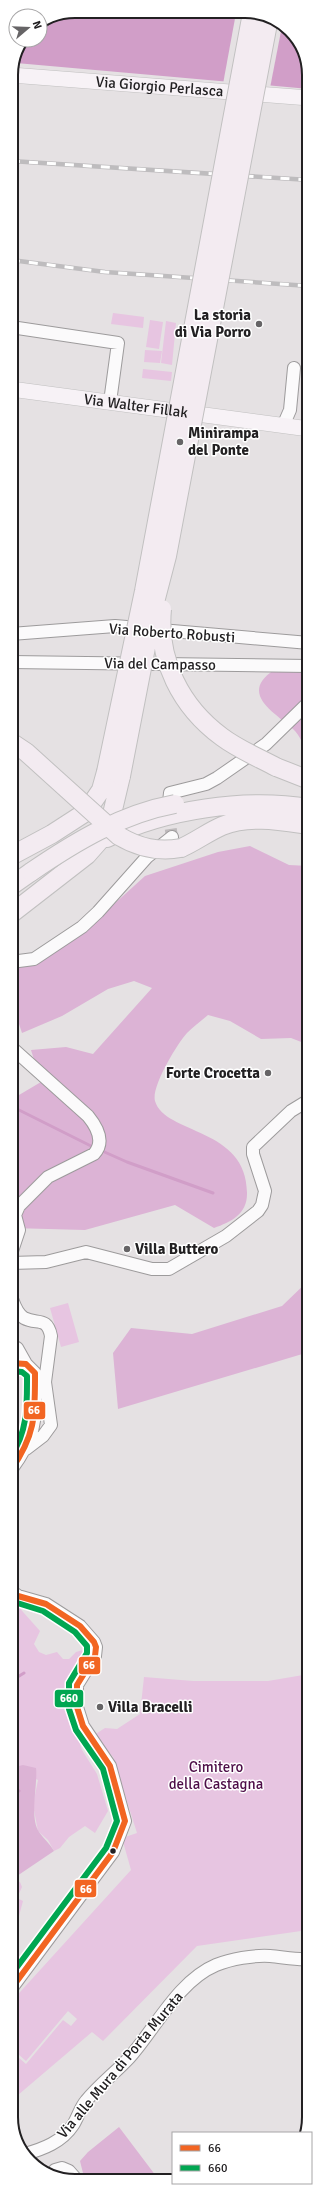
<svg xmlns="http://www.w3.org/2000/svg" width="320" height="2192" font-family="Signika,sans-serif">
<rect width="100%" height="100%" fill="#e5e1e3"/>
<path fill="#e7c5e1" d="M113,313l31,4 -1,11 -32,-4z
M150,320l13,2 -4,27 -13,-2z
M166,321l10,2 -4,42 -11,-2z
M145,350l17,1 -2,12 -16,-1z
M143,369l29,3 -1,9 -29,-3z
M68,1303l11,39 -18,5 -11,-39z
M11,1603l5,1 24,27 -6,13 5,8 7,3 11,-3 6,7h6l7,-7 10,-3 1,9 -16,34v15l2,16 9,27 15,24 11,37 -13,22 -10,-7 -16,11 -9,11 -6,3 -6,-11 -10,-9 -5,-26 5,-25 -27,-12z
M309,1674v271l-8,-14 -104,15 -94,95 -11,-9 -81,69v-50l15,13 37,-44 8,6 6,-7 -9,-8 -42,50 -15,-13v-46l120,-132 -9,-32 15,-5 -24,-76 -19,-22 11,-7 12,1 23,-15 4,-37 49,4h75z
M11,1879l9,3 2,5 -5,11 6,3 -12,45z"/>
<path fill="#dcb3d5" d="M274,670h32l3,86c-5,-9 -9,-21 -16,-27 -17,-16 -55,-35 -19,-59z
M250,846l39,19 20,1v179l-18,-7 -30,1 -31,-18 -22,-6c-7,6 -15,12 -21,18 -10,11 -36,54 -32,68 10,34 93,26 92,93 0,20 -16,28 -33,34l-39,-23 -90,25 -74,-2v-135l8,2 22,-13 -10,-32 35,-3 27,7 59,-66 -18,-7 -26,8 -46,27 -40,17 -11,-33v-34l69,-31 65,-59 73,-24z
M309,1280v72l-191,57 -5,-56 18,-25 61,6 90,-28z
M23,1765l13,3c2,17 -7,49 3,64 5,7 11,12 15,19l-37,25 -6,1v-109z
M119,2127l37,49 17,2v2l-86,-1 -4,-6 -3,-12 8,-9z"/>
<path fill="#d19ec8" d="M75,11l186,2 32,20 16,37v19l-293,-26 9,-23h15v-15z"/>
<path fill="#e5e1e3" d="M236,13h25l21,13 -12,62 -47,-4z"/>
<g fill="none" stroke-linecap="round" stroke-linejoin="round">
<path stroke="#d19ec8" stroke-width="3" d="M11,1106l84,42
M100,1150l27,12 86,31
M11,1681l13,-8
M11,1788l8,3"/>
<path stroke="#bebabc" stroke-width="12" stroke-dasharray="12 6" stroke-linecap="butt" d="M168,811l4,26"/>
<g stroke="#9d9b9c" stroke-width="14">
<path id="minor" d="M11,327l107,16 -8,59
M283,426l7,-16 4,-42
M11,634l104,-8 194,17
M11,662l298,4
M168,811l2,-18 36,-9 11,-6 49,-34 43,-42
M11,962l23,-3 48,-32 16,-15 49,-55 25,-20
M11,1047l77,69c9,11 17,26 6,38l-46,23 -29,29 -4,9 4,15 -8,24
M11,1263l35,-1 40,-10 66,17h17l57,-33 32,-25 4,-6 3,-14 -12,-37v-7l38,-36 18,-11
M11,1296c3,8 5,17 13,22 13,7 23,-2 27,18l-6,46 6,43 -8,11 -17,13
M11,1345l6,3 9,16
M11,1363l15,1 9,9c0,45 4,59 -24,97
M11,1591l7,5 28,8 34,22 14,16 2,5 -1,9 -18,29v22l6,19 27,40 15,55 -12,31 -102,137
M25,2154c18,-5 37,-12 48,-29 5,-8 7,-17 13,-24 13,-16 29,-28 43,-43 26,-29 49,-77 87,-93 15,-6 37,-10 54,-9 13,1 26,4 39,3
M54,2176l1,-6 7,-2 7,3 7,8"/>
</g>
<g stroke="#c1c0c0" stroke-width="16">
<g id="major">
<path id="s1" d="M11,75l298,23"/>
<path id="s2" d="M11,389l298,40"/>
</g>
</g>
<g stroke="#c1c0c0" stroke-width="20">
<path id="highway" d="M276,767l33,13
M107,838c58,-29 138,-40 202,-30
M181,848c14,-6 27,-16 41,-22 27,-11 59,-5 87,-1
M11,856l41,-22 34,-22 15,-22 5,-18
M11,886l20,-14
M11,914l76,-59 15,-17 10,-24 9,-38"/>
</g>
<use href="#minor" stroke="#fbfafb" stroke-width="12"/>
<use href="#major" stroke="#f7f2f6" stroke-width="15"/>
<use href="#highway" stroke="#f3ebf1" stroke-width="18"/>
<g stroke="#bebcbe" stroke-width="4.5">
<path id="rail" d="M11,161l298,19
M11,260l94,12 204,14"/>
</g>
<use href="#rail" stroke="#fff" stroke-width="3" stroke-dasharray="9" stroke-linecap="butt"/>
<g stroke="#c1c0c0" stroke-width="20" stroke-linecap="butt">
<path id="highway-bridge" d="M162,609c-5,51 19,98 60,128 16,12 35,20 54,30
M11,742l15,10 93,84c20,12 39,16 62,12
M106,772l38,-181 108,-578
M121,776l33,-170 13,-50 102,-538
M31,872c44,-30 90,-58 144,-68"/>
</g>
<use href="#highway-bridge" stroke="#f3ebf1" stroke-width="18"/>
<g stroke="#fff" stroke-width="9">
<path id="bus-1" d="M11,1363l15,1 9,9c0,42 1,61 -24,97
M11,1591l7,5 28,8 34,22 14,16 2,5 -1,9 -18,29v22l6,19 27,40 15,55 -12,31 -102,137"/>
</g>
<g stroke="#fff" stroke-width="9">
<path id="bus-2" d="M11,1371l11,1 5,4c0,29 1,55 -16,80
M11,1601l32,10 32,21 12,14v7l-18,30v26l7,21 27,39 14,52 -11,27 -95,127"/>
</g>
<use href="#bus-1" stroke="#f26522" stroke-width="6"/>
<use href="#bus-2" stroke="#00a651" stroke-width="6"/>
</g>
<g fill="#666466" stroke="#fff" stroke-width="1.5">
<circle cx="259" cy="324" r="4"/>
<circle cx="180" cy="442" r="4"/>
<circle cx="268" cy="1073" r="4"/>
<circle cx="127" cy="1249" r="4"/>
<circle cx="100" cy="1707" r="4"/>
</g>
<circle fill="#222022" stroke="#fff" stroke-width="1.5" cx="113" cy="1851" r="3.5"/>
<g text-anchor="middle" stroke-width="3" stroke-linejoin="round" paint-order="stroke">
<g font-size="15" fill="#222022" stroke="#fff">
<text dy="5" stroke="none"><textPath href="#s1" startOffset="149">Via Giorgio Perlasca</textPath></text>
<text dy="5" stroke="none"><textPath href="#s2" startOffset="126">Via Walter Fillak</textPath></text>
<text transform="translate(172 633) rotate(4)" y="5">Via Roberto Robusti</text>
<text transform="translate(160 664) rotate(1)" y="5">Via del Campasso</text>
<text transform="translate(120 2065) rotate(-50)" y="5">Via alle Mura di Porta Murata</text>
</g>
<g font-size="15" font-weight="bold" fill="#222022" stroke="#fff" text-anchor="start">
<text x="251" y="320" text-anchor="end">La storia<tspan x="251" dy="17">di Via Porro</tspan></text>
<text x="188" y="438">Minirampa<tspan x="188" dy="17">del Ponte</tspan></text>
<text x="260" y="1078" text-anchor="end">Forte Crocetta</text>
<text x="135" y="1254">Villa Buttero</text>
<text x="108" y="1712">Villa Bracelli</text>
</g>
<g font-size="15" fill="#4e0e48" stroke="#fff">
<text x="216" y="1772">Cimitero<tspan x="216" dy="17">della Castagna</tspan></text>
</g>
</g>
<path d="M0 0H320V2192H0ZM75 18H245A57 57 0 0 1 302 75V2117A57 57 0 0 1 245 2174H75A57 57 0 0 1 18 2117V75A57 57 0 0 1 75 18Z" fill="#fff" fill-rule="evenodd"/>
<path fill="none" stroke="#222022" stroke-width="2" d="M75 18H245A57 57 0 0 1 302 75V2117A57 57 0 0 1 245 2174H75A57 57 0 0 1 18 2117V75A57 57 0 0 1 75 18Z"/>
<g stroke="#fff" stroke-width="1.5">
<rect x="23" y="1401" width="23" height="19" rx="4" fill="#f26522"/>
<rect x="78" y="1656" width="23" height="19" rx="4" fill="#f26522"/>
<rect x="54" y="1689" width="30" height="19" rx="4" fill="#00a651"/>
<rect x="74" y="1879" width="23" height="19" rx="4" fill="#f26522"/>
</g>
<g font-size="11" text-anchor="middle" font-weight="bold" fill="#fff">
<text x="34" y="1414">66</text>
<text x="89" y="1669">66</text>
<text x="69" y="1702">660</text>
<text x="86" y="1893">66</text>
</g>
<rect x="172" y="2132" width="140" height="52" fill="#ffffff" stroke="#a7a6a7"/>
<rect x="180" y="2145" width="20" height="6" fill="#f26522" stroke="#a7a6a7"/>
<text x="208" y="2152" font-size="12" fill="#222022">66</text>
<rect x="180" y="2165" width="20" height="6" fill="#00a651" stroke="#a7a6a7"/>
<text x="208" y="2172" font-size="12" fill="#222022">660</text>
<g transform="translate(28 28) rotate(71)"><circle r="19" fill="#ffffff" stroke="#a7a6a7"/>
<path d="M0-3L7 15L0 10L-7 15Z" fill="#666466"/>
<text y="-6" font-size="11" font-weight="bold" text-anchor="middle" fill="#222022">N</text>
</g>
</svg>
